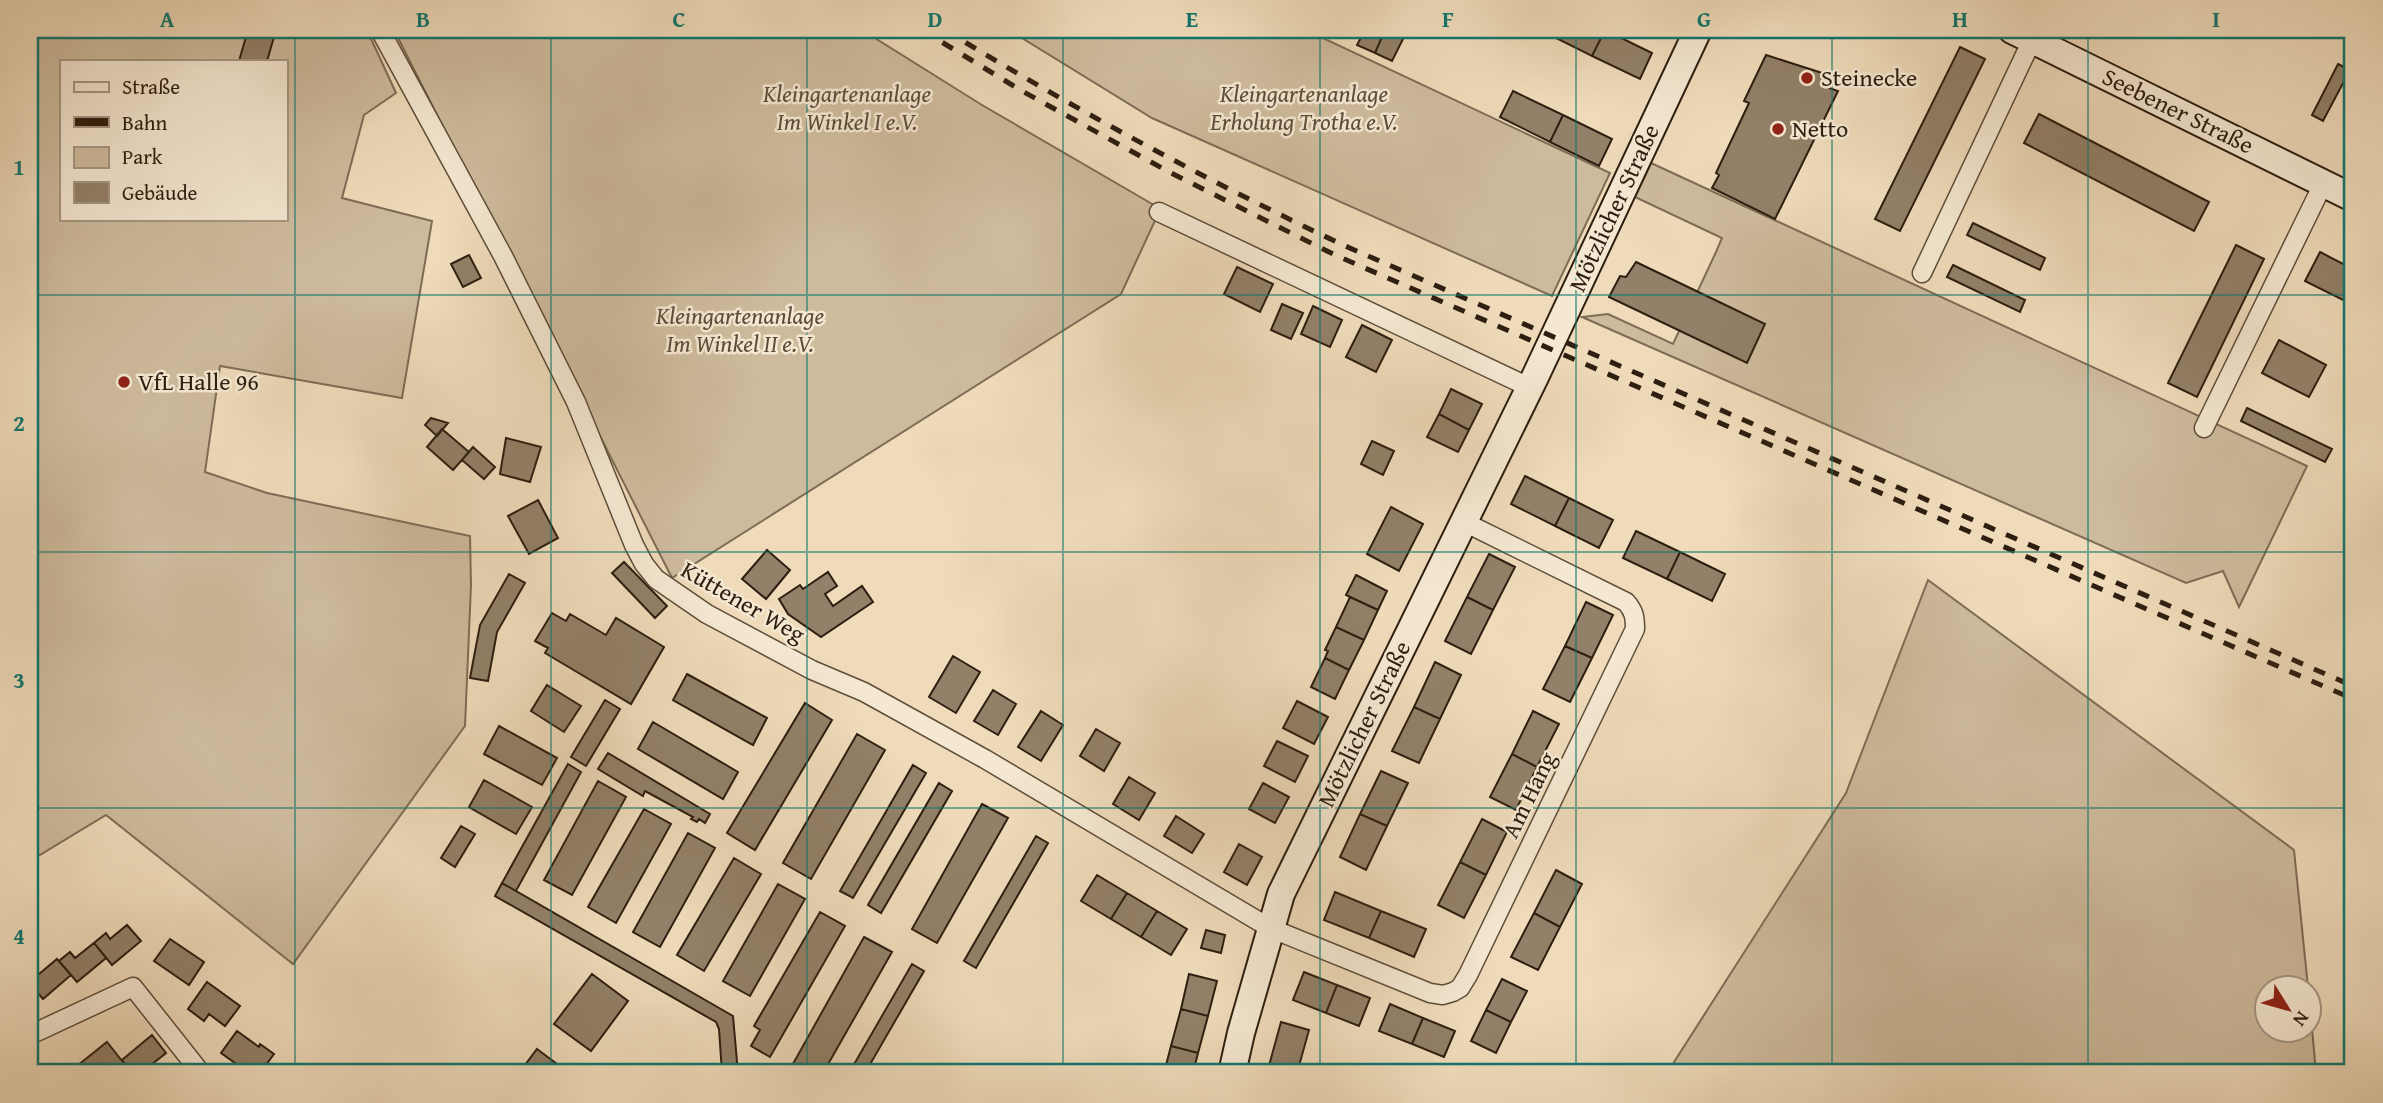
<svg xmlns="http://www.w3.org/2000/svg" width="2383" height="1103" font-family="'Gentium Book Plus',serif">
<rect width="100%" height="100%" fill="#efdbba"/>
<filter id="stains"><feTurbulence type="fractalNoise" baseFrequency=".00286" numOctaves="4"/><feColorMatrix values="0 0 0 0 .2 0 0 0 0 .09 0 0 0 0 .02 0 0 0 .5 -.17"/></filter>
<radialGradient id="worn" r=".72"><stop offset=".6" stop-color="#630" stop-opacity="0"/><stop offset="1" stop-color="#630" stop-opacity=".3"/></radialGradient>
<path fill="#cebb9d" stroke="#7e6c56" stroke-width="2" fill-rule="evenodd" d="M30,30h337l29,63 -32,22 -22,83 90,23 -30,177 -182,-32 -15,106 62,21 203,43 1,49 -6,141 -172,238 -187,-149 -76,46zM61,61h224v158h-224z
M394,30h468l120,75 177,103v4l-38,82 -449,284z
M1009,30h297l304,143 -58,123 -400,-178z
M1651,163l656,303 -68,141 -16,-36 -37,12 -604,-266 26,-3 65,30 43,-92 6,-14 -87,-41z
M1928,580l366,270 14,137 -40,1v42h42v-25l6,68h-649l179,-280z"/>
<path fill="#928068" stroke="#2d1e10" stroke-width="2" d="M248,30h28l-9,31h-28z
M1365,30h20l-10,23 -18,-8z
M1385,30l18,9 -11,22 -17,-8z
M1550,30h55l-13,26 -44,-22z
M1605,30l47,23 -12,26 -48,-23z
M1960,47l25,12 -85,172 -25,-12z
M1766,55l69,22 -6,11 9,3 -63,128 -63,-31 7,-13 -3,-2 33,-70 -5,-2z
M2338,64l12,6 -27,51 -11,-6z
M1513,91l50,24 -13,27 -50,-25z
M2039,114l170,88 -15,29 -170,-88z
M1563,115l49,24 -13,27 -49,-24z
M1973,223l72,35 -5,12 -73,-35z
M2236,245l28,14 -67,138 -29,-14z
M2320,252l33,17v36l-48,-24z
M469,255l12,23 -18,9 -12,-23z
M1636,262l129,62 -18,39 -138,-66 11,-21 6,1z
M1953,265l72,35 -5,12 -73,-35z
M1237,267l36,17 -13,28 -36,-18z
M1282,304l21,9 -12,26 -20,-9z
M1313,306l29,14 -12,27 -29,-13z
M1362,325l30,15 -16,32 -30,-15z
M2279,340l47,25 -17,32 -47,-24z
M1451,389l31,15 -13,26 -30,-16z
M2247,408l85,41 -7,13 -84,-41z
M1439,414l30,16 -11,22 -31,-15z
M431,418l17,5 -11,13 -12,-11z
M442,429l27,23 -16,18 -26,-23z
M506,438l35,9 -11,35 -30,-8z
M1372,441l22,10 -11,24 -22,-11z
M473,447l22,20 -11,12 -22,-19z
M1525,476l44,22 -14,28 -44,-22z
M1569,498l44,22 -14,28 -44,-22z
M538,500l20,38 -29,16 -21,-38z
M1391,507l32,17 -24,47 -32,-17z
M1636,531l44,21 -13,27 -44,-21z
M767,550l23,20 -24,29 -24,-20z
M1680,552l45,22 -13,27 -45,-22z
M1489,554l26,13 -22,43 -26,-13z
M624,562l43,44 -12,12 -43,-45z
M828,572l9,14 -12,8 8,12 29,-20 11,16 -52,35 -33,-23 -9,-15 21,-14 3,4z
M509,574l16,9 -28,49 -9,49 -18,-3 10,-53z
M1356,575l31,16 -9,19 -32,-15z
M1350,597l28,13 -14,30 -28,-13z
M1467,597l26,13 -22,44 -26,-13z
M1586,602l27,13 -21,43 -27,-12z
M552,613l14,8 4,-7 36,21 10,-17 48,29 -33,57 -86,-51 3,-5 -13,-7z
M1336,627l28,13 -15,30 -24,-12 3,-7 -3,-1z
M1565,646l27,12 -22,44 -27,-13z
M953,656l27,16 -24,41 -27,-16z
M1325,658l24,12 -14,29 -24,-12z
M1435,662l26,13 -21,44 -26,-12z
M687,674l80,44 -14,27 -80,-45z
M547,685l34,21 -17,26 -33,-21z
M993,690l23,14 -18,31 -24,-14z
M605,700l15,9 -34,57 -15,-9z
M1297,701l31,16 -14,27 -31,-16z
M805,703l27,17 -77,130 -28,-17z
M1414,707l26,12 -21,44 -27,-12z
M1041,711l22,14 -22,36 -23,-14z
M1533,711l26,13 -22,43 -25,-13z
M653,722l85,50 -15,27 -85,-50z
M499,726l58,32 -15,27 -58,-31z
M1096,729l24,14 -16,28 -24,-15z
M857,734l28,16 -74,129 -28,-16z
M1277,741l31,15 -13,26 -31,-16z
M608,753l102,61 -5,9 -6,-4 -2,3 -6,-3 2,-2 -48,-26 -2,5 -45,-27z
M1512,754l25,13 -21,43 -26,-13z
M568,764l13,8 -65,119 -14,-8z
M913,765l13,8 -73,125 -13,-7z
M1381,771l27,12 -21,43 -27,-12z
M1129,777l26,16 -16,27 -26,-16z
M484,780l48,27 -16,27 -47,-27z
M598,781l28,16 -54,98 -28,-15z
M939,783l13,8 -71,122 -13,-8z
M1263,783l26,14 -14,26 -26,-14z
M982,804l26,14 -71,125 -25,-14z
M644,809l27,15 -55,99 -28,-16z
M1360,814l27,12 -21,44 -26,-13z
M1176,816l28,18 -12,19 -28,-17z
M1482,819l25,13 -21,43 -26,-13z
M461,826l14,8 -20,33 -14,-9z
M688,833l27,15 -55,99 -27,-15z
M1036,836l12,7 -72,125 -12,-7z
M1239,844l23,13 -15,28 -23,-13z
M734,858l27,16 -57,97 -27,-16z
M1460,862l26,13 -22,43 -26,-13z
M1556,870l26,14 -22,43 -26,-14z
M1097,875l30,18 -16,26 -30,-18z
M502,883l231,133 5,57h-16l-3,-44 -3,-7 -221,-126z
M778,884l27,15 -55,97 -27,-15z
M1335,892l46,19 -12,27 -45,-18z
M1127,893l30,18 -16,26 -30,-18z
M1157,911l30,18 -16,26 -30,-18z
M1381,911l45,18 -12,28 -45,-19z
M820,912l25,14 -75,131 -19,-11 9,-16 -6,-4z
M1534,913l26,14 -22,43 -27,-13z
M127,925l14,16 -29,24 -18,-22 12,-10 4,6z
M1206,930l19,5 -4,18 -20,-5z
M864,937l28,15 -69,121h-30l-4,-2z
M170,939l34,23 -15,23 -35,-24z
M94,943l12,15 -29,24 -18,-21 11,-9 5,6z
M57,959l14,16 -28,24 -13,-15v-11l5,-4 4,5z
M912,964l12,7 -59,102h-16z
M1304,972l33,13 -11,28 -33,-13z
M592,974l36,27 -37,50 -37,-27z
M1189,974l28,7 -9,35 -27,-7z
M1502,979l25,12 -16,31 -25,-12z
M207,982l33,24 -15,20 -16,-12 -5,7 -16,-12z
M1337,985l33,13 -11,28 -33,-13z
M1390,1004l33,14 -11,26 -33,-13z
M1181,1009l27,7 -10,37 -27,-7z
M1486,1010l25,12 -15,31 -25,-12z
M1423,1018l32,13 -11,26 -32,-13z
M1281,1022l28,8 -12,43h-30z
M237,1031l22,16 1,-3 14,10 -14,19h-11l-28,-20z
M152,1035l14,18 -25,20h-9l-10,-13z
M107,1042l23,29 -3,2h-45l-5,-7z
M1171,1046l27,7 -5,20h-29z
M537,1049l32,24h-50z"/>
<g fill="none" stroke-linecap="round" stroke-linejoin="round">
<g stroke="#5e4d3a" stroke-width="21">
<path id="street" d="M380,30l123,226 73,146 58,143 10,19 12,15 51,35 105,56 52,22 121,67 285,169 160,65 13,2 10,-3 7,-4 8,-13 167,-346c0,-12 -1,-18 -9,-27l-164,-81
M1159,212l370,175
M1922,273l110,-233
M2204,428l119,-244
M30,1035l103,-48 68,86"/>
</g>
<g stroke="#2d1e10" stroke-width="30">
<path id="secondary" d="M2012,30l341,168
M1232,1073l9,-40 40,-139 254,-517 163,-347"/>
</g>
<use href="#street" stroke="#f5e8d2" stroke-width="18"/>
<use href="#secondary" stroke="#f5e8d2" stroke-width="26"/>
<path stroke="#2d1e10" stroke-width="5" stroke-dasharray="12 12" stroke-linecap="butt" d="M922,30l100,61 149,82 164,82 1018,444
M945,30c129,79 261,150 398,215l1010,441"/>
</g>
<path fill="none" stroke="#0f766e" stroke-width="2" stroke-opacity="0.55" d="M295,30v1043M551,30v1043M807,30v1043M1063,30v1043M1320,30v1043M1576,30v1043M1832,30v1043M2088,30v1043M30,295h2323M30,552h2323M30,808h2323"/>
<g fill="#8f2418" stroke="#f5e8d2" stroke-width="2.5">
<circle cx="1807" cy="78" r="7"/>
<circle cx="1778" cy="129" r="7"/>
<circle cx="124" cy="382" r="7"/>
</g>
<g text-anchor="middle" stroke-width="5" stroke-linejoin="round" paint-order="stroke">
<g font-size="24" fill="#2d1e10" stroke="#f5e8d2" text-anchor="start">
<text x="1821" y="86">Steinecke</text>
<text x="1792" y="137">Netto</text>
<text x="138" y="390">VfL Halle 96</text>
</g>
<g font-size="24" font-style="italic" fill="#5d4d3a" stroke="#f5e8d2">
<text x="847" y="102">Kleingartenanlage<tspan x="847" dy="28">Im Winkel I e.V.</tspan></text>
<text x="1304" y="102">Kleingartenanlage<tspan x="1304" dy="28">Erholung Trotha e.V.</tspan></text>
<text x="740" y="324">Kleingartenanlage<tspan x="740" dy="28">Im Winkel II e.V.</tspan></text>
</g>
<g font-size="24" fill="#2d1e10" stroke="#f5e8d2">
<text transform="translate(2178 111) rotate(26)" y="8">Seebener Straße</text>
<text transform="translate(1614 208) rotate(-65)" y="8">Mötzlicher Straße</text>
<text transform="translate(743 602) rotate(30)" y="8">Küttener Weg</text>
<text transform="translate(1364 724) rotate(-64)" y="8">Mötzlicher Straße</text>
<text transform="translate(1529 795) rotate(-64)" y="8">Am Hang</text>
</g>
</g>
<rect width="2383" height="1103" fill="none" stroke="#efdbba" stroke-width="77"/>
<rect x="60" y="60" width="228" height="161" fill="#f5e8d2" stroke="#a59784" stroke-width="2"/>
<rect x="74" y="82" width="35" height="10" fill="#f5e8d2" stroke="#a59784" stroke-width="2"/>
<text x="122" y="94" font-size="21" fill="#2d1e10">Straße</text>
<rect x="74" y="117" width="35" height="10" fill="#2d1e10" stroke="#a59784" stroke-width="2"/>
<text x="122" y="130" font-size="21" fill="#2d1e10">Bahn</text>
<rect x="74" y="147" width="35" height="21" fill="#cebb9d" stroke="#a59784" stroke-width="2"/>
<text x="122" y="164" font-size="21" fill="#2d1e10">Park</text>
<rect x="74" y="182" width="35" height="21" fill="#928068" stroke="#a59784" stroke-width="2"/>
<text x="122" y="200" font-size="21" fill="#2d1e10">Gebäude</text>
<g transform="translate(2288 1009) rotate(127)"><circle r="33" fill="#f5e8d2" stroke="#a59784" stroke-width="2"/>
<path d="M0-5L12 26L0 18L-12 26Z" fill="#8f2418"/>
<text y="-10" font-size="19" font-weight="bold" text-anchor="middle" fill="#2d1e10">N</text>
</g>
<rect x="38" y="38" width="2306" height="1026" fill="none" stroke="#0f766e" stroke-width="2.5"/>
<g font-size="23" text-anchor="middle" font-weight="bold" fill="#0f766e">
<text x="167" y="27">A</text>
<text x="423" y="27">B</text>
<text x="679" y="27">C</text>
<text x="935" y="27">D</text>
<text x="1192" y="27">E</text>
<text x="1448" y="27">F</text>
<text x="1704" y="27">G</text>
<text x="1960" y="27">H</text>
<text x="2216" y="27">I</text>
<text x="19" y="175">1</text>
<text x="19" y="431">2</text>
<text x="19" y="688">3</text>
<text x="19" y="944">4</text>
</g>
<rect width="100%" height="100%" filter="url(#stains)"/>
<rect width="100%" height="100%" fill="url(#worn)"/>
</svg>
